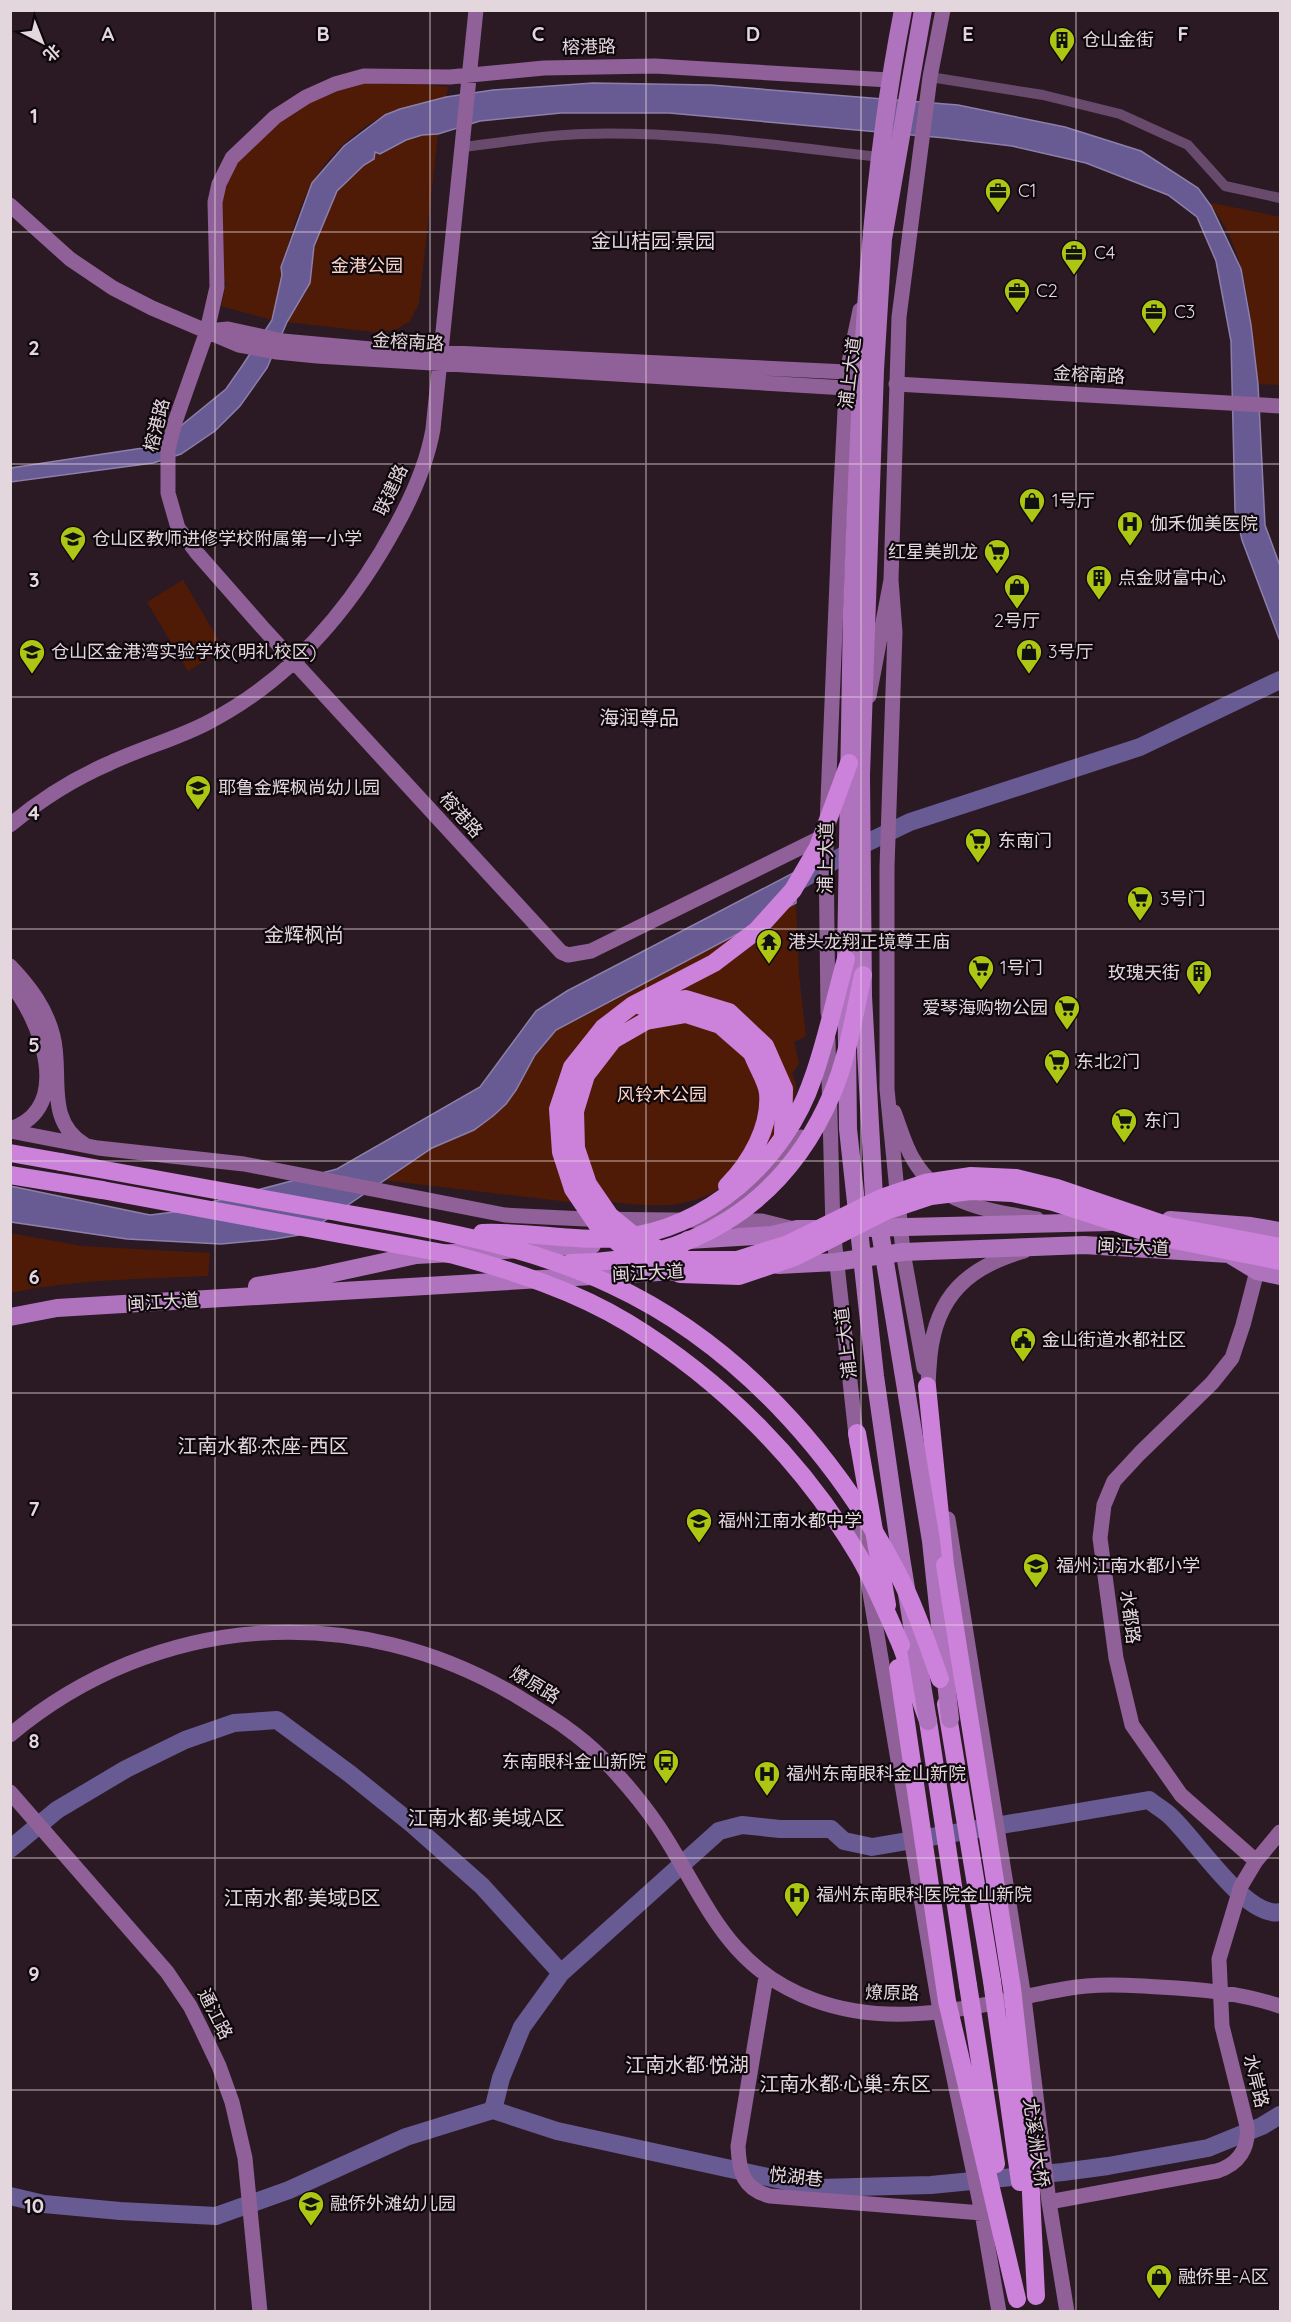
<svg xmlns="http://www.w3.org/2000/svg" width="1291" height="2322" font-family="Quicksand,'Noto Sans SC',sans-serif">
<rect width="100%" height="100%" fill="#2b1a23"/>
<path fill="#501b06" d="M385,80l63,7 -2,10c-16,4 -33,7 -49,13 -38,14 -76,50 -92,87 -10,22 -16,47 -24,70l1,8 -10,45 -51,-14 5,-23 -5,-3 -1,-80 9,-27 28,-33 41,-31 32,-16 32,-9z
M429,133l9,1 -19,169 -9,18 -15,9 -21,2 -87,-10c7,-12 19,-26 23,-40 3,-9 1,-19 3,-28 8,-39 26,-74 60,-95l2,-8 5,3 26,-14z
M1212,203l68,14v168l-22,-1c-7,-57 -9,-133 -47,-178z
M183,580l41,69 -36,22 -41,-69z
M796,903l3,72 7,61 -12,6 5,21 -7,11c20,29 -45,95 -68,111 -10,8 -21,13 -33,16 -33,9 -68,2 -101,-2l-3,5 -205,-24 50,-32 42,-18 19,-14 13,-12 10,-14 19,-35 21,-25z
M10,1233l72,13 128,7 -2,23c-66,3 -133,3 -197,17z"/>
<path fill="#685a93" stroke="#8d7fa9" stroke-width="1.5" d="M593,83l118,2 247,20 107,22 76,24 57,37 13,18 30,63 10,56 7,59 7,141 15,41v75l-38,-101 -7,-29 -4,-170 -15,-80 -19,-44 -29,-22 -82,-32 -74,-17 -67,-8 -276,-25h-108l-81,8 -42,13 -16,1 -16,5 -26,14 -5,-2 -1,7 -10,6 -27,26 -23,55 -4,37 -23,39 -20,46 -27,38 -25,25 -34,23 -28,9 -142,19v-14l145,-22 70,-57 16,-23 30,-46 10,-45 -1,-8 31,-84 32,-37 41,-31 15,-6 46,-12 47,-7z
M797,871l-1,32 -240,127 -21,25 -19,35 -10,14 -13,12 -19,14 -42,18 -127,86 -30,5 -54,5 -94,-5 -116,-17 -1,-36 140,29 24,-3 163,-43 143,-82 56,-76 31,-20z"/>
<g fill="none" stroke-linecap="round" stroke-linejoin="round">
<path stroke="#685a93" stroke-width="18" d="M794,884l64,-37 52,-25 230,-75 140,-67
M10,1849l47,-39 69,-41 59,-29 49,-17 43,-3 73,54 62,50 70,62 79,87
M493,2110l8,-32 21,-51 39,-54 158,-142 23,-6 38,4h51l13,12 28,6 277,-47c6,5 13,9 19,14 26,22 77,105 112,98
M10,2196l34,8 76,7 96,5 73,-26 117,-53 87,-27 64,21 261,57 113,-3 132,-13 45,-6 100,-18 54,-22 18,-11"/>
<path stroke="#684a6d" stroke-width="10" d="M930,77l113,18 77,19 68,31 37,41 55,12
M461,147c40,-4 82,-12 122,-13 99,-3 198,12 296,23"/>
<path stroke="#906099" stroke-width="15" d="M10,205l60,54 43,29 39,20 87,37 38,7 40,4 529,32
M207,331l21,-2 55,12 88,8 476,23
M896,384l384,22
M891,580l4,52 -8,235v222l16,163 21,116
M869,696l22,-116 8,-263 31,-240 13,-67
M10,825c30,-25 65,-47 100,-62 32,-15 66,-24 97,-40 84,-43 145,-116 189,-197 17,-31 31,-62 37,-97l43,-419
M826,835l-235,116 -23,4 -7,-3 -299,-325 -65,-74 -19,-25 -10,-35v-44l7,-27 32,-91 10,-44 -2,-85 4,-18 13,-26 43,-41 31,-20 29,-13 29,-8 86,1 94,-9 111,-2 234,14
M10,966c20,21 36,42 43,70 10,39 -9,84 32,109
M10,983c30,35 65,125 0,146
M828,1013l-2,-164 14,-341 7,-136 13,-62
M828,1040l5,189 24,215
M894,1112c6,15 10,32 19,47 26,46 78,52 124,60
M10,1131l88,17 146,16 261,51 80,4 177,2 32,8
M710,1213c38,-16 64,-46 91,-76
M929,1398c-2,-14 0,-28 1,-42 6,-60 38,-89 94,-105
M859,1504v23l81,484 42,202 17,99
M948,1519l76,479 25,204 18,110
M10,1735c147,-123 347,-136 510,-37 29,18 58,35 82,60 20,21 40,44 56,68 48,72 66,141 156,174 83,31 167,4 250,-11 32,-6 63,-4 95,-2 42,2 81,6 121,19
M10,1792l157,180 23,34 10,20 19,40 13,36 13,56 15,154
M1256,1861l-75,-66 -49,-70 -16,-67 -16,-120 4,-33 10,-24 26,-28 72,-70 20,-25 11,-33 14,-54
M766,1977l-28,169c1,26 5,43 32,50l212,17
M1049,2202l168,-31c22,-7 32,-23 30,-45l-25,-100 -3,-67 22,-73 15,-25 24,-29"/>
<path stroke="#af72bc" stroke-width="18" d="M852,611c8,-201 12,-403 51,-601
M874,1197l-11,-201 -2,-221 14,-405 8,-131 40,-229
M1170,1220l81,6 29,5
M865,1228l245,-6
M688,1240l84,-5 25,-6h25
M778,1265l58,-3 67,-10 181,-7 145,9 28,17 23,5
M257,1286l58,-9 101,-22 176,-10
M10,1317l47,-9 619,-37"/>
<path stroke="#cc81db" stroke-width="18" d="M10,1153l51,9
M10,1175l92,15
M727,1186c23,-23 44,-59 41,-93 -1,-12 -12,-28 -16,-40
M927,1386l18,179
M857,1433l30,172
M901,1645l27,76 40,264
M946,1704l46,277"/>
<path stroke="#af72bc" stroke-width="18" d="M852,611l-6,348 2,170 27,247 26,182 27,163
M875,1201l56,340 19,178"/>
<path stroke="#cc81db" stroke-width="18" d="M849,763l-31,84 -25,43 -37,41 -42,32 -81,42 -30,23 -31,39 -14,42 3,43 12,37 25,37 35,29 47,19 59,2 56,-19 91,-46 45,-15 40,-5 41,2 41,9 111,36 116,23
M641,1006l45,-7 43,13 36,34 19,43 -1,47
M752,1053l-32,-28 -34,-11 -40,7 -33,19 -27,35 -11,36 1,37 12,36 22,32 33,27 44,17h50l51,-16 93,-46 44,-15 46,-7 45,2 41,10 112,38 111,21
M61,1162c90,16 180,32 270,49 96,17 191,32 281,74 123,57 223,168 285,287 18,34 30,71 43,107
M102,1190l352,65c60,16 121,36 174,68 95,58 176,140 232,235 16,28 28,58 41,87
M482,1233c46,-2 91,9 137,5 89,-9 166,-77 194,-160 14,-39 22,-80 33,-119
M570,1263c120,-1 214,-57 262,-169 16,-37 22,-79 31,-119
M945,1565l67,423 16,144 8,164
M898,1668l49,333 70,298
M992,1981l28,201
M968,1985l28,179"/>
</g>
<path fill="none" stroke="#e3d6dc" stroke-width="1.5" stroke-opacity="0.55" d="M215,10v2302M430,10v2302M646,10v2302M861,10v2302M1076,10v2302M10,232h1270M10,464h1270M10,697h1270M10,929h1270M10,1161h1270M10,1393h1270M10,1625h1270M10,1858h1270M10,2090h1270"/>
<defs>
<g id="building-pin" transform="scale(1.35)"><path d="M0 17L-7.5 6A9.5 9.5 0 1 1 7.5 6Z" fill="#acc613" stroke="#0e070b"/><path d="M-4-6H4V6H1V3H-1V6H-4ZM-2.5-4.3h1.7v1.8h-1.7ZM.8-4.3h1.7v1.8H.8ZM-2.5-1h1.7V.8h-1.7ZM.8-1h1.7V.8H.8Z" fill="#111"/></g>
<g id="office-pin" transform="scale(1.35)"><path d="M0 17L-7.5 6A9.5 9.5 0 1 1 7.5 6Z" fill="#acc613" stroke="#0e070b"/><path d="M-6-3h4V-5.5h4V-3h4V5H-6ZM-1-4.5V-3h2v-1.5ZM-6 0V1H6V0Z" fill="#111"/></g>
<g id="shop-pin" transform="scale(1.35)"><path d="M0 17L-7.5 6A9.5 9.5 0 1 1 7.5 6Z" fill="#acc613" stroke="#0e070b"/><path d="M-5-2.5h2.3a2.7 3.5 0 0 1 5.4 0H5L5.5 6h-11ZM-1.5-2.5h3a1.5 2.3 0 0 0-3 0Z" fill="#111"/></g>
<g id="hospital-pin" transform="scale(1.35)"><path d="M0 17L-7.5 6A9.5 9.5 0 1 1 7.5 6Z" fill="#acc613" stroke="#0e070b"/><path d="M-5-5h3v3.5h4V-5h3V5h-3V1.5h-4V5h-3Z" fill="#111"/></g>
<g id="school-pin" transform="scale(1.35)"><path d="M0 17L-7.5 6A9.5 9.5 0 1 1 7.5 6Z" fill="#acc613" stroke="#0e070b"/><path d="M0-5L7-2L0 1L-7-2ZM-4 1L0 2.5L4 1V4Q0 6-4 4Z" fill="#111"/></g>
<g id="supermarket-pin" transform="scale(1.35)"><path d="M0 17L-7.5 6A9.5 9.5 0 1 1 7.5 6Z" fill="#acc613" stroke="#0e070b"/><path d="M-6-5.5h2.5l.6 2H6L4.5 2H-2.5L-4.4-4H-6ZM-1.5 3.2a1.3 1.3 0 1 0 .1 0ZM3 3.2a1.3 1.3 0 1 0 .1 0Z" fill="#111"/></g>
<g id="temple-pin" transform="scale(1.35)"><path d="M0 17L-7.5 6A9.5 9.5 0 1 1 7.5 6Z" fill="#acc613" stroke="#0e070b"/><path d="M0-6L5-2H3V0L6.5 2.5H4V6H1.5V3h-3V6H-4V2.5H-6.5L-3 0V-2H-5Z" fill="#111"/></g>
<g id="civic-pin" transform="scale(1.35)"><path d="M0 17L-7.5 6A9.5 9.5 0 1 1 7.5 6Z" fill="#acc613" stroke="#0e070b"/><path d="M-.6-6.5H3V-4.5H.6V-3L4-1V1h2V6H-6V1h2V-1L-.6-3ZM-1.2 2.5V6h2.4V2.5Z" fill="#111"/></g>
<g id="bus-pin" transform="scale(1.35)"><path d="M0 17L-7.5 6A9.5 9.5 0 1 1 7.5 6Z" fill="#acc613" stroke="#0e070b"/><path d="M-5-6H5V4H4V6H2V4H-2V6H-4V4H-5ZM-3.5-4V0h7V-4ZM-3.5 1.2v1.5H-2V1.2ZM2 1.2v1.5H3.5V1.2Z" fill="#111"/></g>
</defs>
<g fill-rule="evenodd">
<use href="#building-pin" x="1062" y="40"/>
<use href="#office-pin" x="998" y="191"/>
<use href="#office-pin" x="1074" y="253"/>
<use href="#office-pin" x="1017" y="291"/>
<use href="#office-pin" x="1154" y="312"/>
<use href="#shop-pin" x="1032" y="501"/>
<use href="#hospital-pin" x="1130" y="524"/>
<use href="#school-pin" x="73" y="539"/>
<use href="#supermarket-pin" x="997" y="552"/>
<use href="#building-pin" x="1099" y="578"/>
<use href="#shop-pin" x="1017" y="587"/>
<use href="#school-pin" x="32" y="652"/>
<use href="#shop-pin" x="1029" y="652"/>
<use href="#school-pin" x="198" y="788"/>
<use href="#supermarket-pin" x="978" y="841"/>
<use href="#supermarket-pin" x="1140" y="899"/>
<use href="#temple-pin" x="769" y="942"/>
<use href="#supermarket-pin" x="981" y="968"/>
<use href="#building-pin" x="1199" y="973"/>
<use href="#supermarket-pin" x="1067" y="1008"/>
<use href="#supermarket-pin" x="1057" y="1062"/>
<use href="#supermarket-pin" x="1124" y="1121"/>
<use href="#civic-pin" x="1023" y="1340"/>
<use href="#school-pin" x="699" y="1521"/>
<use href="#school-pin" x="1036" y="1566"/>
<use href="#bus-pin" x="666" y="1762"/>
<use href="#hospital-pin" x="767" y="1774"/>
<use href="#hospital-pin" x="797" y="1895"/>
<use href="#school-pin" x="311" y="2204"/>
<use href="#shop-pin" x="1159" y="2277"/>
</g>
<g text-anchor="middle" stroke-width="4.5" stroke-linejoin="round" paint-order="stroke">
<g font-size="18" fill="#e3d6dc" stroke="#0e070b" text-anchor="start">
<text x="1082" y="46">仓山金街</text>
<text x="1018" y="197">C1</text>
<text x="1094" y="259">C4</text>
<text x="1036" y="297">C2</text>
<text x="1174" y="318">C3</text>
<text x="1052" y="507">1号厅</text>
<text x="1150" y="530">伽禾伽美医院</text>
<text x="92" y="545">仓山区教师进修学校附属第一小学</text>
<text x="978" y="558" text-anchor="end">红星美凯龙</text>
<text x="1118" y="584">点金财富中心</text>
<text x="1017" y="627" text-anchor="middle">2号厅</text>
<text x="51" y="658">仓山区金港湾实验学校(明礼校区)</text>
<text x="1048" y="658">3号厅</text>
<text x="218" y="794">耶鲁金辉枫尚幼儿园</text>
<text x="998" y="847">东南门</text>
<text x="1160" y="905">3号门</text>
<text x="788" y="948">港头龙翔正境尊王庙</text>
<text x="1000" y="974">1号门</text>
<text x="1180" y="979" text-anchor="end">玫瑰天街</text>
<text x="1048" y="1014" text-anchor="end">爱琴海购物公园</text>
<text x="1076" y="1068">东北2门</text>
<text x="1144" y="1127">东门</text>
<text x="1042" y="1346">金山街道水都社区</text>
<text x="718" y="1527">福州江南水都中学</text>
<text x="1056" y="1572">福州江南水都小学</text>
<text x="646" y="1768" text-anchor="end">东南眼科金山新院</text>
<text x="786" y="1780">福州东南眼科金山新院</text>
<text x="816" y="1901">福州东南眼科医院金山新院</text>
<text x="330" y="2210">融侨外滩幼儿园</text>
<text x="1178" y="2283">融侨里-A区</text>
</g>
<g font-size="18" fill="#e3d6dc" stroke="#0e070b">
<text transform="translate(589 47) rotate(-1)" y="6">榕港路</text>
<text transform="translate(408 342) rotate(3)" y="6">金榕南路</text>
<text transform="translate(850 373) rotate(-83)" y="6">浦上大道</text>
<text transform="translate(1089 375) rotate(3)" y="6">金榕南路</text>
<text transform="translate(157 425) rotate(-76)" y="6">榕港路</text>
<text transform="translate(391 490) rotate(-65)" y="6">联建路</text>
<text transform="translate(461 815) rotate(48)" y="6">榕港路</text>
<text transform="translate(826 858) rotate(-89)" y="6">浦上大道</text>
<text transform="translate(1133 1247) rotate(3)" y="6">闽江大道</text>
<text transform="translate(648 1273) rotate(-3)" y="6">闽江大道</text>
<text transform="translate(163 1302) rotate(-3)" y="6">闽江大道</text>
<text transform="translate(846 1343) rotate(-97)" y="6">浦上大道</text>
<text transform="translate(1130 1617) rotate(83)" y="6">水都路</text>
<text transform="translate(535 1685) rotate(31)" y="6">燎原路</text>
<text transform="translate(892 1993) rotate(1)" y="6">燎原路</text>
<text transform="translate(215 2014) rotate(63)" y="6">通江路</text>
<text transform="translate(1256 2081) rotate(76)" y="6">水岸路</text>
<text transform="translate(1036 2143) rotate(82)" y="6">尤溪洲大桥</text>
<text transform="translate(796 2177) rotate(6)" y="6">悦湖巷</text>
</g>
<g font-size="18" fill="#fbd4c7" stroke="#0e070b">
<text x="367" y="272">金港公园</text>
<text x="662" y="1101">风铃木公园</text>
</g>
<g font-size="20" fill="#e3d6dc" stroke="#0e070b">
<text x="653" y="248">金山桔园·景园</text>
<text x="639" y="725">海润尊品</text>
<text x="304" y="942">金辉枫尚</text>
<text x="263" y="1453">江南水都·杰座-西区</text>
<text x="486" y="1825">江南水都·美域A区</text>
<text x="302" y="1905">江南水都·美域B区</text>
<text x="687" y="2072">江南水都·悦湖</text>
<text x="845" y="2091">江南水都·心巢-东区</text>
</g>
</g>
<g font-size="20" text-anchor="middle" font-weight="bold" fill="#e3d6dc" stroke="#0e070b" stroke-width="4.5" stroke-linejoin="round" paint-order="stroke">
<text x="108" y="41">A</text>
<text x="323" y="41">B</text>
<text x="538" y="41">C</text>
<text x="753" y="41">D</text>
<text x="968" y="41">E</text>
<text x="1183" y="41">F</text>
<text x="34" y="123">1</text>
<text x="34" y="355">2</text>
<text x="34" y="587">3</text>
<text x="34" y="820">4</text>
<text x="34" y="1052">5</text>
<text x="34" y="1284">6</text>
<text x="34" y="1516">7</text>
<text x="34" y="1748">8</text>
<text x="34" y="1981">9</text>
<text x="34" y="2213">10</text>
</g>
<rect width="1291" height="2322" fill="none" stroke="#e3d6dc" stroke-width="24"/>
<g transform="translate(42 42) rotate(138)" stroke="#0e070b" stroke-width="4.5" paint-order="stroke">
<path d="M0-4.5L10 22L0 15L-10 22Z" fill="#e3d6dc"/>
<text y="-9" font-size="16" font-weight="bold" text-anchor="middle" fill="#e3d6dc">北</text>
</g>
</svg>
